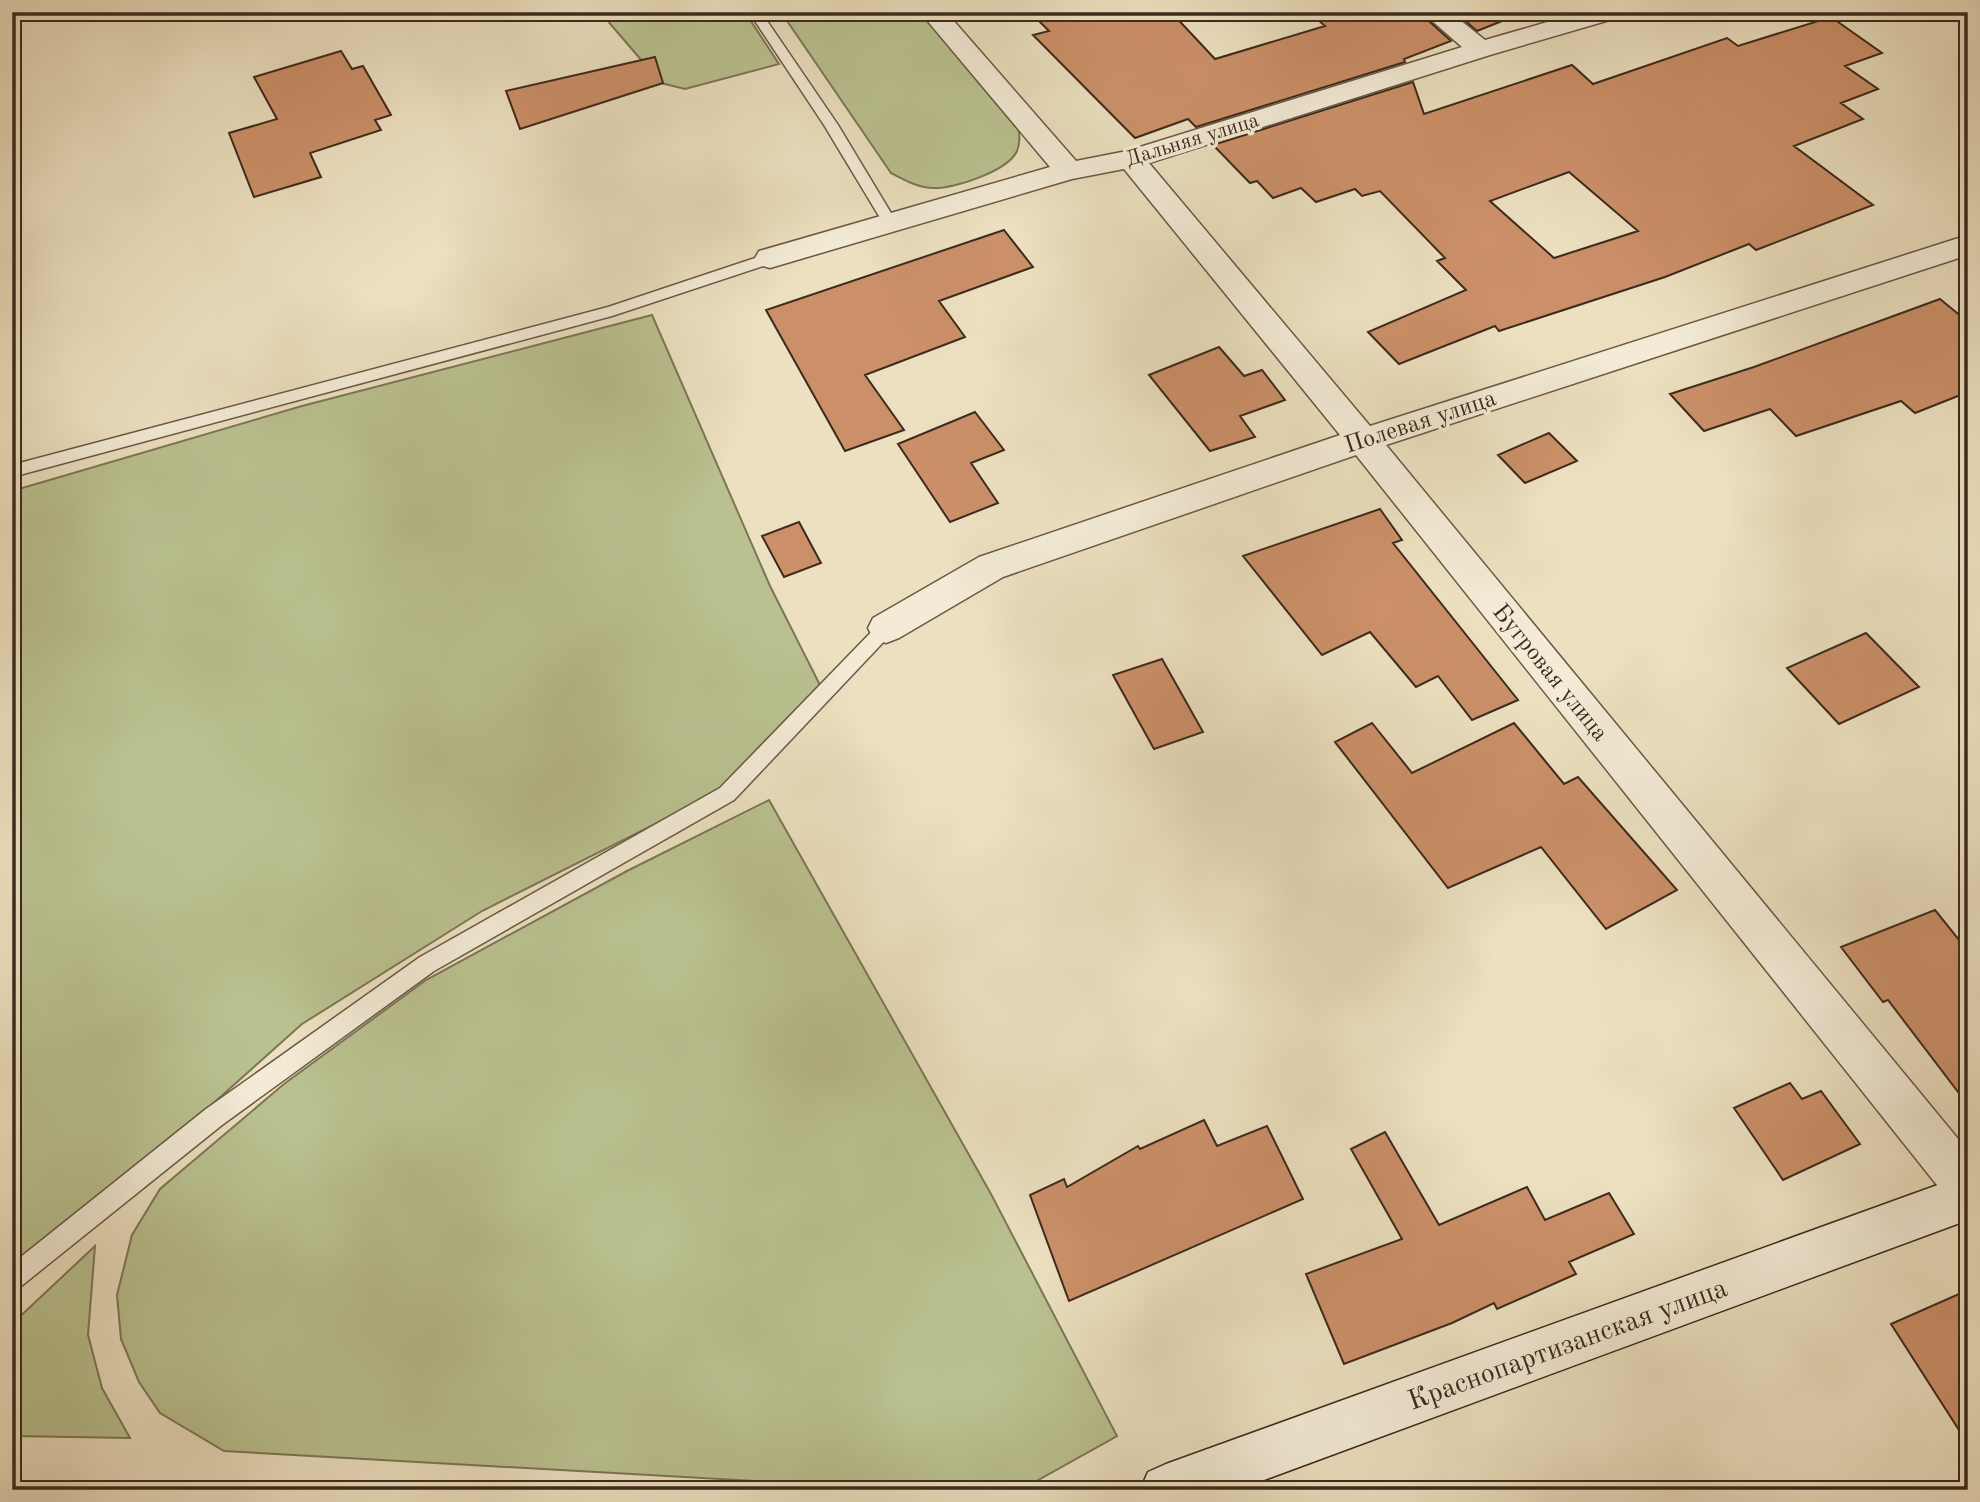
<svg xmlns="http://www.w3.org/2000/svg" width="1980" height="1502" font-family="'Old Standard TT',serif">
<rect width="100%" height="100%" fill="#ece0c0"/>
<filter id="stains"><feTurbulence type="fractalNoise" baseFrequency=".00286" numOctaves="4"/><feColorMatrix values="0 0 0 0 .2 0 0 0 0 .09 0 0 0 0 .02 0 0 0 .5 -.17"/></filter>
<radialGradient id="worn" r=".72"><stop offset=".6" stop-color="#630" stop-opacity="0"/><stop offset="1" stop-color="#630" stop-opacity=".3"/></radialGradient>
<path fill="#bac190" stroke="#7c7656" stroke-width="2" d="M608,12h137l34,52 -94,25 -24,-6 -55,-64z
M781,12h144l92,112c3,9 4,17 0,27 -9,20 -63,38 -84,37 -15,0 -28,-8 -42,-15z
M652,315l118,271 50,99 -95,104 -243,122 -180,113 -290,259v-792l290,-85z
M769,800l222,394 126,242 -93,52 -235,-5 -565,-32 -64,-38 -21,-31 -18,-43 -4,-44 15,-60 28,-46 124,-105 142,-104 201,-109z
M95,1246l-7,89 14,53 28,50 -118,-2v-112z"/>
<path fill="#cb9069" stroke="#3d2a1c" stroke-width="2" fill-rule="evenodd" d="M1030,12h141l44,47 110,-33 -16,-14h110l32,29 -47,18 1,3 -209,65 -8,-8 -53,19 -102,-103 16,-4z
M1455,12h62v3l-40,16z
M1831,17l51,36 -37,13 33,23 -37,14 22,16 -69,27 79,59 -117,45 -7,-6 -84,33 -166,54 -4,-5 -96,38 -31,-32 98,-42 -29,-29 8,-3 -65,-67 -18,5 -7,-7 -39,13 -15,-14 -28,10 -16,-17 -7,2 -37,-38 200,-63 11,32 148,-49 21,19 134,-46 11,8zM1569,172l69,59 -84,27 -64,-57z
M341,51l11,18 11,-3 28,49 -16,5 6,10 -71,23 11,24 -67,20 -25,-64 48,-14 -23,-42z
M655,57l8,26 -143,46 -14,-38z
M1004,230l29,37 -94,34 26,36 -100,38 39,55 -59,21 -79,-141z
M1940,299l28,23v70l-53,21 -14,-12 -105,35 -26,-27 -66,22 -34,-37 84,-27z
M1219,347l25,29 18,-6 23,30 -45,16 15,21 -45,14 -61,-76z
M975,412l29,38 -33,13 27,40 -48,19 -52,-78z
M1549,433l28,28 -52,22 -27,-28z
M1380,509l22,31 -9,3 125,157 -46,20 -34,-44 -22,11 -46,-55 -48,23 -79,-99z
M799,522l22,41 -37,14 -22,-41z
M1866,633l53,54 -80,37 -52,-56z
M1162,659l41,73 -49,17 -41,-74z
M1372,723l40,50 102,-50 50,61 14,-7 99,113 -71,39 -65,-82 -93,41 -113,-146z
M1935,910l33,41v154l-80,-105 -5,2 -42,-55z
M1790,1083l12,16 19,-8 39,53 -77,36 -49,-72z
M1204,1120l13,26 50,-20 36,73 -234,102 -39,-106 34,-16 3,8 71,-41 2,3z
M1385,1132l54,93 88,-38 18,33 64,-27 25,41 -65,28 7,12 -79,35 -3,-6 -42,20 -108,41 -38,-90 96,-35 -51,-90z
M1968,1290v154l-77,-120z"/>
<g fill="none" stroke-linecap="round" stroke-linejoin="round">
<g stroke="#695845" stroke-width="3">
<path id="lane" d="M749,12h12l77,113 59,98 -2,3h-10l-61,-101z
M770,253l5,1v8l-163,54 -600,161v-12l596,-158z
M886,621l6,2 3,5 -3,5 -158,167 -300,171 -212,154 -202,162 -8,4v-27l194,-155 214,-152 300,-169 160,-165z"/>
</g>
<g stroke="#695845" stroke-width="3">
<path id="street" d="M920,12h26l130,149 51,-10 335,-104 -40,-35h28l35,28 97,-28h41l-3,5 -130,38 -341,108 221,263 598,-191v20l-582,190 582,706v60l-16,-7 -596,-749 -353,122 -104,61 -13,5 -13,-5 -5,-10 5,-10 106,-61 361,-122 -216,-266 -52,10 -302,89 -11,-3 -4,-7 4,-7 291,-84z"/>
</g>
<g stroke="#3d2a1c" stroke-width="3">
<path id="secondary" d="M1968,1174v46l-731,270h-97l8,-18 18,-8z"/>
</g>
<use href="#lane" fill="#f3ebd6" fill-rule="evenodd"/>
<use href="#street" fill="#f3ebd6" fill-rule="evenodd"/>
<use href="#secondary" fill="#f3ebd6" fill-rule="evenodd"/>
</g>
<g text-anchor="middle" stroke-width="7" stroke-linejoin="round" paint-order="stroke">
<g font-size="21" fill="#3d2a1c" stroke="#f3ebd6">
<text transform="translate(1192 139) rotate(-17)" y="7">Дальняя улица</text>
</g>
<g font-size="24" fill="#3d2a1c" stroke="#f3ebd6">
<text transform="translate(1420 421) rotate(-18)" y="8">Полевая улица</text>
<text transform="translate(1551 672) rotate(51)" y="8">Бугровая улица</text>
</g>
<g font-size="28" fill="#3d2a1c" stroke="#f3ebd6">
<text transform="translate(1567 1343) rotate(-20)" y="10">Краснопартизанская улица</text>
</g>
</g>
<rect width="1980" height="1502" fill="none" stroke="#ece0c0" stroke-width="42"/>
<rect x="14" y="14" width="1952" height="1474" fill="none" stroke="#3d2a1c" stroke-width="3.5"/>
<rect x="21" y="21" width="1938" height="1460" fill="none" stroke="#3d2a1c" stroke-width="2"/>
<rect width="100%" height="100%" filter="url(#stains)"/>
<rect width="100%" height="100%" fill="url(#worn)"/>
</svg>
